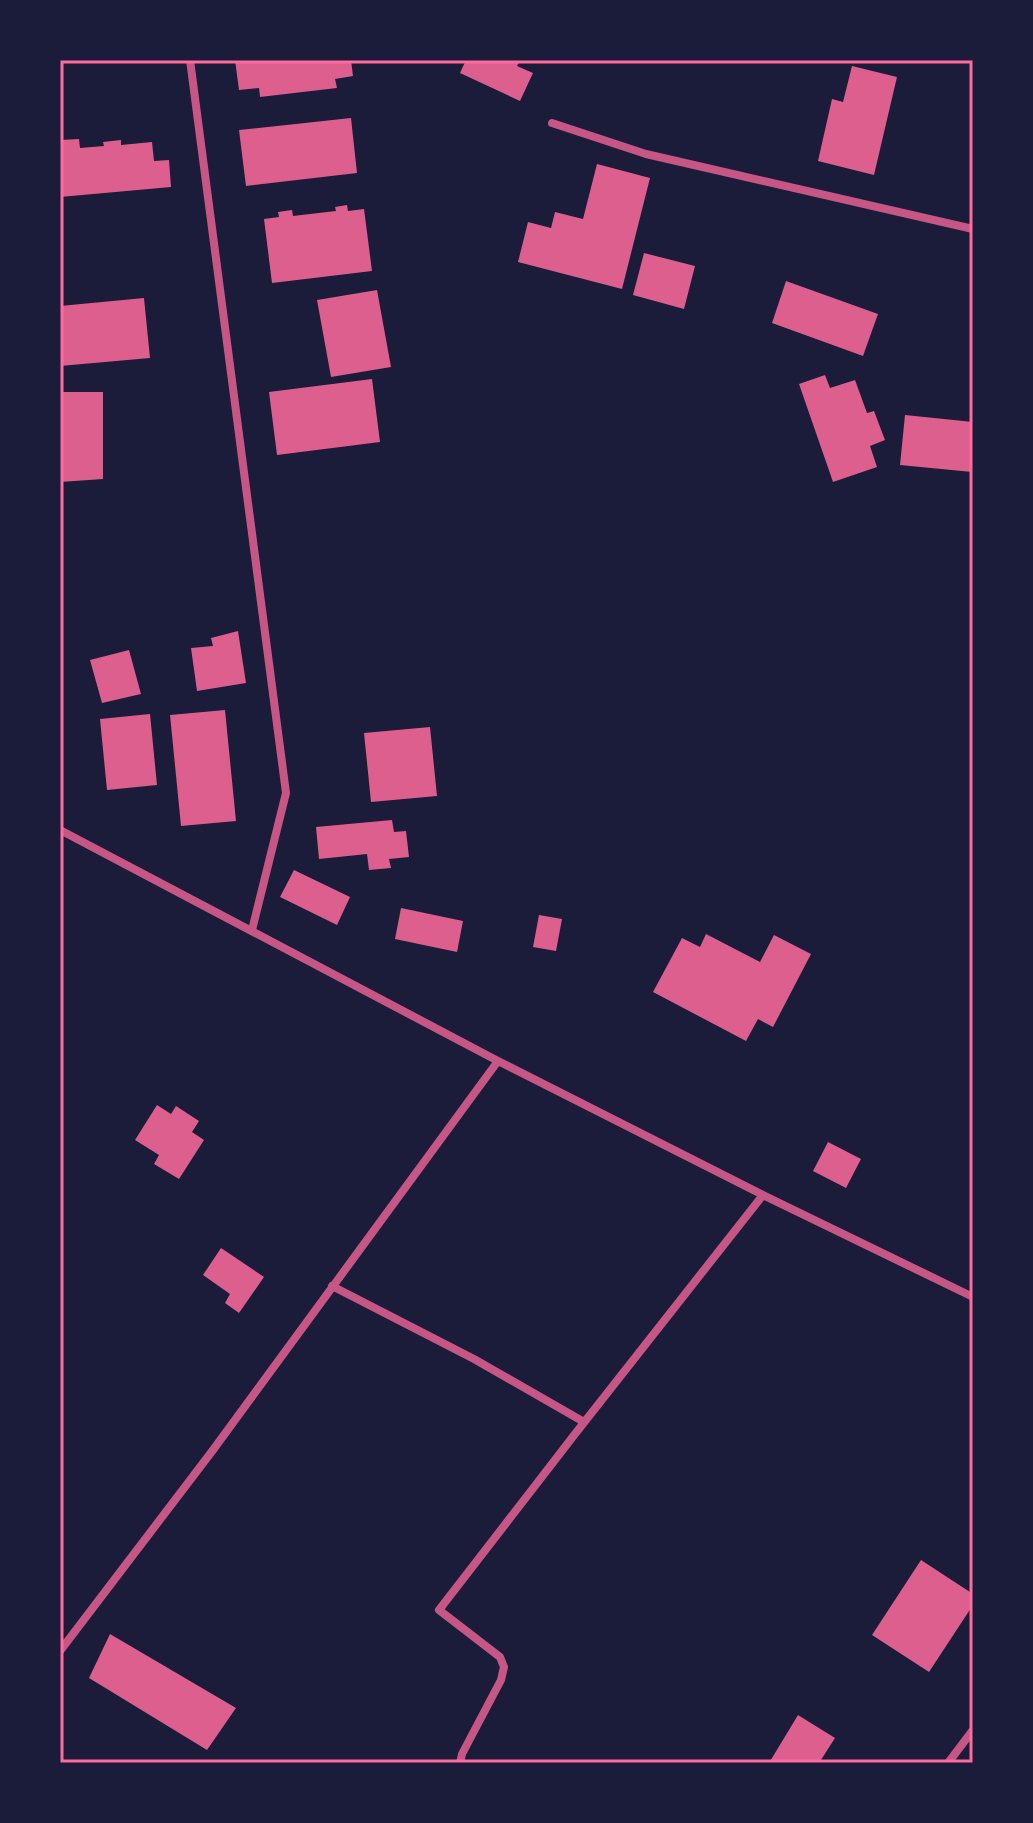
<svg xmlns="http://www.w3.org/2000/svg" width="1033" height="1823" font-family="'PT Sans',sans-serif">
<rect width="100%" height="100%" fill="#1b1b3a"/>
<path fill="#dd5f8e" d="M235,60h116l2,16 -18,3 2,9 -77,9 -1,-9 -20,2z
M466,60h54l-3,6 16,7 -13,28 -60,-28z
M852,66l45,11 -23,98 -56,-14 14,-62 11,3z
M351,118l6,55 -111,13 -7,-56z
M79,139l1,9 24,-2 -1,-4 18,-2v5l31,-3 2,19 15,-1 2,27 -111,10v-57z
M597,164l53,14 -28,111 -104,-27 10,-40 23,6 4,-16 28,7z
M347,205l1,6 16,-2 8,62 -100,12 -8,-64 15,-2 -1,-5 14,-2 1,6 43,-5 -1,-4z
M644,253l51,13 -11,43 -51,-14z
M786,281l92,33 -15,42 -91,-33z
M377,290l14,77 -60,10 -14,-77z
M144,298l6,60 -90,8v-60z
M825,375l5,13 25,-8 12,33 7,-2 11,29 -15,6 7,21 -44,15 -34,-98z
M372,379l8,63 -103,13 -8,-63z
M60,392h43v87l-43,3z
M905,415l68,7 -1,50 -72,-7z
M238,631l8,52 -49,8 -6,-43 22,-2 -2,-8z
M129,650l12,44 -39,9 -12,-43z
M225,710l11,111 -55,5 -11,-111z
M150,714l7,71 -50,5 -7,-71z
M430,727l7,69 -66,6 -7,-69z
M392,820l2,12 12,-1 3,26 -20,2 2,9 -22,2 -2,-16 -48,5 -3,-32z
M294,870l56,27 -13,28 -57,-28z
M401,908l62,13 -6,31 -62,-13z
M539,915l23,4 -6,32 -23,-4z
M706,934l54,28 14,-27 37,19 -38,73 -15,-8 -12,22 -93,-49 29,-54 18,9z
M157,1105l14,9 5,-8 23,15 -7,11 12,8 -25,39 -25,-15 5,-9 -24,-15z
M828,1142l33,17 -15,29 -33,-17z
M221,1248l43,29 -25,36 -14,-10 5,-9 -27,-19z
M921,1560l52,34v11l-44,67 -57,-37z
M110,1634l126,74 -29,42 -118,-72z
M798,1715l37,23 -16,25h-50z"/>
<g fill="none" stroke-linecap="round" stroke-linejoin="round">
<path stroke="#c65784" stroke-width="8" d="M190,60l96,733 -34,137
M552,123l94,31 327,75
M60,830l438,231 265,134 210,102
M332,1286l142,73 110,63
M60,1651l153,-201 285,-389
M460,1763l2,-9 39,-74 3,-13 -4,-10 -61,-47 136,-176 188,-239
M948,1763l25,-33"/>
</g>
<rect width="1033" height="1823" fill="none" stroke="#1b1b3a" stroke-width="124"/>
<rect x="62" y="62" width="909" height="1699" fill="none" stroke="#ff6b9d" stroke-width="3"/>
</svg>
